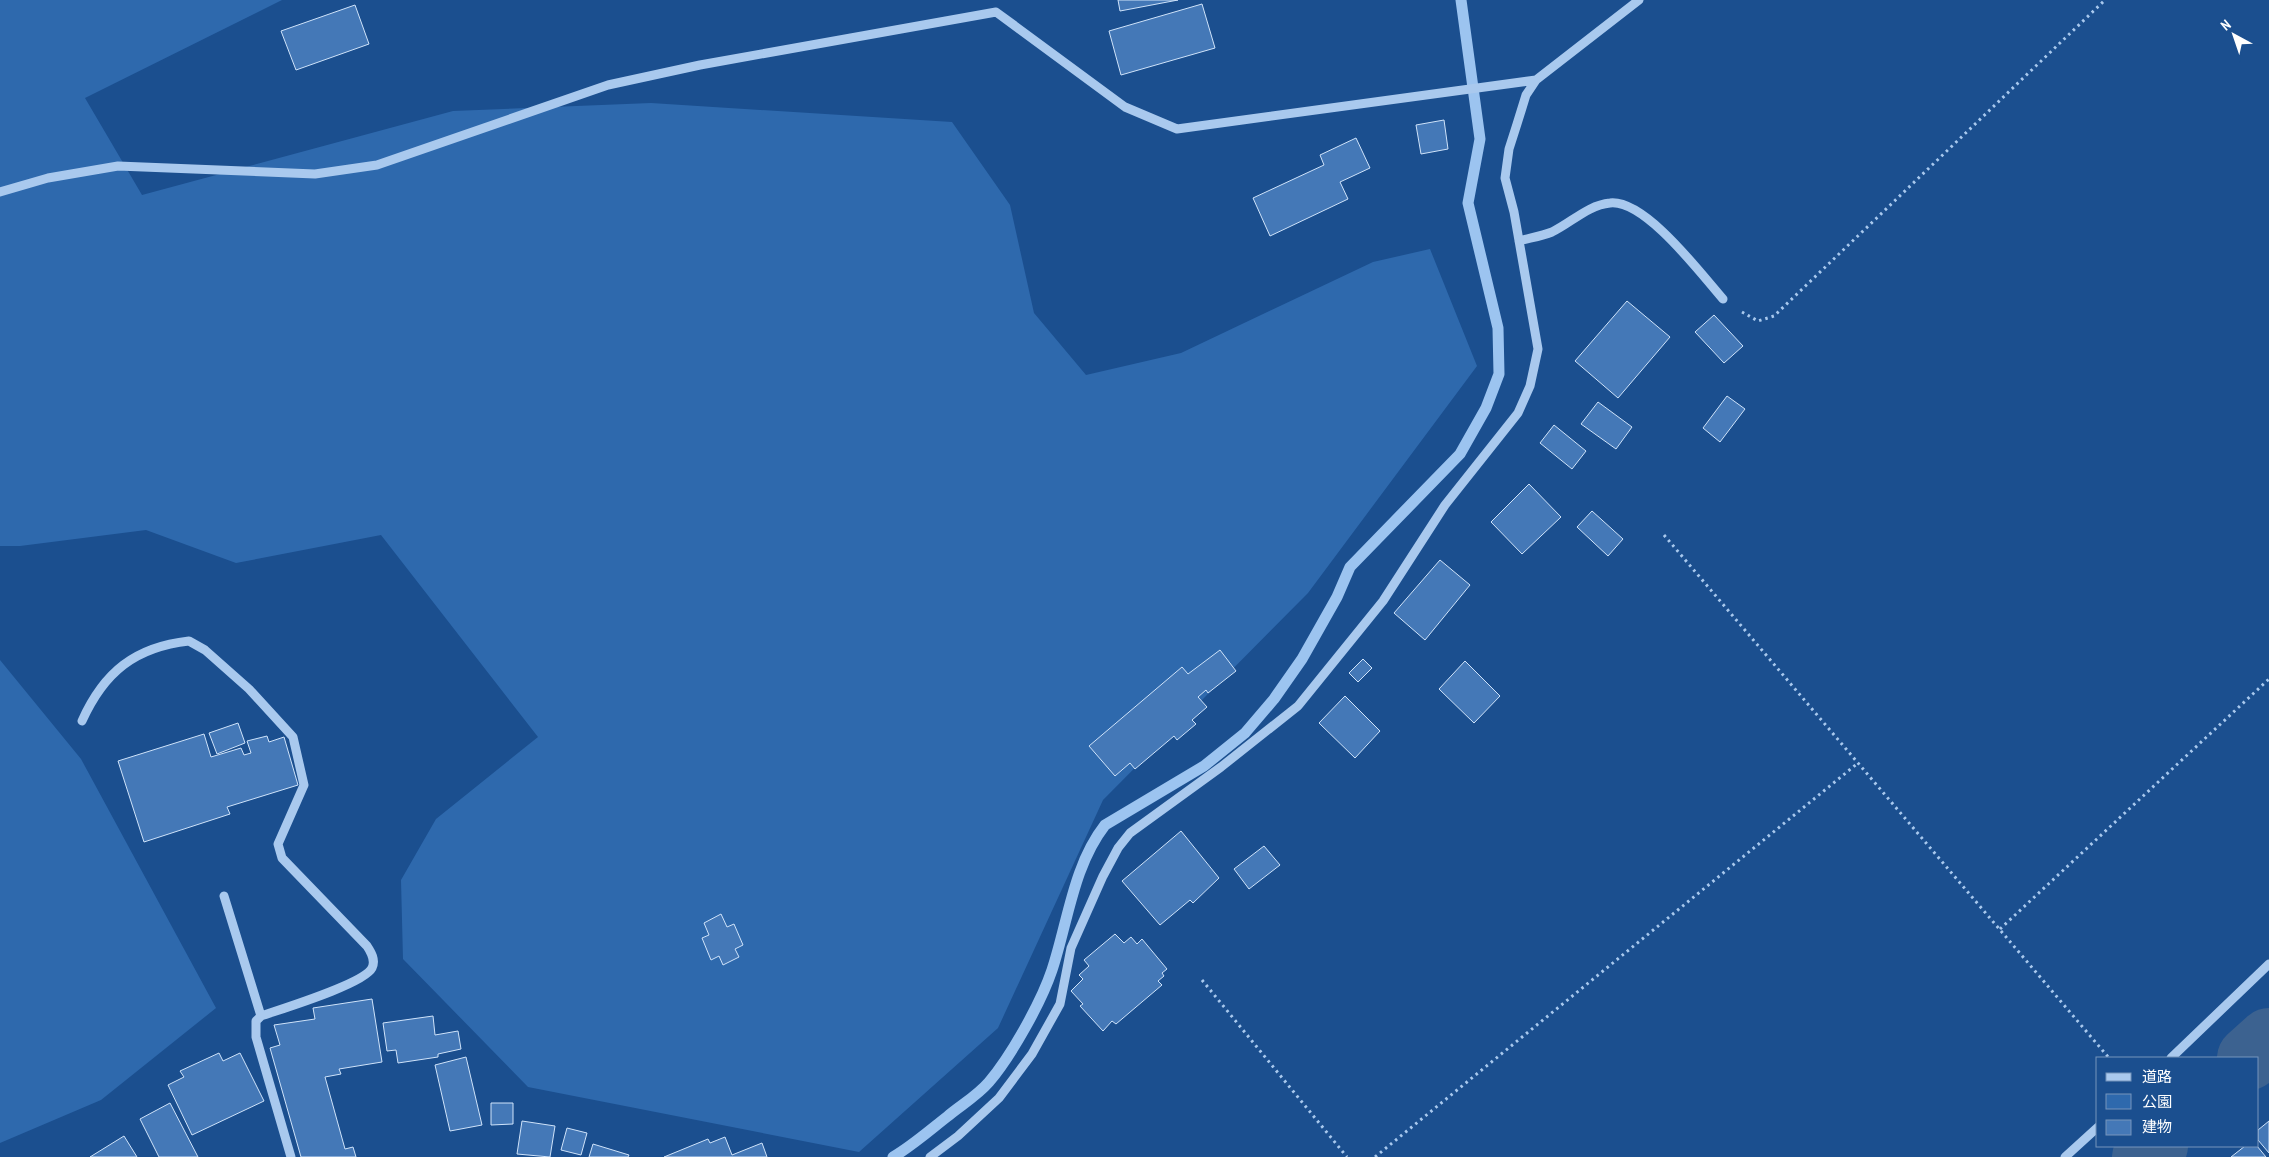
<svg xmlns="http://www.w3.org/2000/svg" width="2269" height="1157" font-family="'PT Sans Narrow','Noto Sans JP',sans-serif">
<rect width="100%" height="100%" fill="#1b4f8f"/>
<path fill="#2e69ad" d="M0,0h282l-197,98 57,97 311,-84 198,-8 301,19 58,83 24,108 52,62 95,-22 192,-91 57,-13 47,117 -169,227 -205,207 -105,228 -139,124 -331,-65 -125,-128 -2,-79 35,-61 102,-82 -157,-202 -145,28 -90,-33 -126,16h-20z
M0,660l81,99 135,249 -115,92 -101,43z"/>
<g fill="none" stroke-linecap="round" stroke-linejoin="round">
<path stroke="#9cc4f0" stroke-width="11" d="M893,1157c19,-11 37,-27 55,-41 13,-11 29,-20 41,-34 22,-26 52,-79 63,-112 16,-48 21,-104 53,-145l99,-59 41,-33 29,-34 28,-40 35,-62 13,-30 110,-113 26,-46 13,-34 -1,-46 -30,-125 12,-64 -19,-139"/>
<path stroke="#3c6290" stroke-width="64" d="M2249,1058l20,-18
M2144,1157l12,-11"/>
</g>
<path fill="#4478b7" stroke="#cfe3fa" d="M1118,0h60l-58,11z
M1202,4l13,44 -94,27 -12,-44z
M355,5l14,39 -73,26 -15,-39z
M1444,120l4,29 -27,5 -5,-29z
M1356,138l14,30 -30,14 8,17 -78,37 -17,-38 71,-33 -4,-10z
M1627,301l43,36 -52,61 -43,-37z
M1714,315l29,31 -19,17 -29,-31z
M1727,396l18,13 -25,33 -17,-14z
M1598,402l34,25 -16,22 -35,-25z
M1554,425l32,26 -14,18 -32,-26z
M1529,484l32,33 -39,37 -31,-32z
M1592,511l31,28 -15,17 -31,-29z
M1440,560l30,25 -45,55 -31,-27z
M1220,650l16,21 -28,22 -2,-3 -8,7 9,10 -15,13 4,4 -19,16 -3,-4 -39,33 -5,-6 -15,13 -26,-30 93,-79 6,7z
M1363,659l9,9 -14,14 -9,-9z
M1465,661l35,35 -26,27 -35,-34z
M1345,696l35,35 -25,27 -36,-35z
M238,723l7,20 -28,11 -8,-21z
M204,734l7,23 30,-9 3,7 7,-2 -4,-12 20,-5 2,6 15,-5 14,48 -71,22 3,7 -86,28 -26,-81z
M1181,831l38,47 -26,25 -3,-3 -30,25 -38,-44z
M1264,846l16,19 -31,24 -15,-20z
M721,914l6,13 7,-3 9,21 -8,4 4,8 -16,8 -4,-9 -8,4 -9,-22 7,-3 -5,-12z
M1115,934l9,9 7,-6 6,7 5,-5 25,30 -5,4 2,3 -6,5 4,4 -46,39 -4,-3 -9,10 -23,-25 3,-2 -12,-13 12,-12 -4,-4 10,-9 -5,-6z
M372,999l10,63 -43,7 2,5 -16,3 20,72 8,-2 3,10h-55l-31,-109 10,-3 -6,-20 41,-6 -2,-11z
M433,1016l2,19 23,-4 3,18 -23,5v3l-40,6 -2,-13 -9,1 -4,-28z
M219,1053l4,8 17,-8 24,48 -72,34 -24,-50 16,-8 -4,-6z
M466,1057l16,68 -32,6 -15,-66z
M170,1103l28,54h-39l-19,-38z
M491,1103h22v21l-22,1z
M522,1121l33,5 -5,31 -33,-3z
M2269,1121v32l-11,-13v-10z
M567,1128l20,5 -6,22 -20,-5z
M124,1136l13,21h-47z
M725,1137l7,18 30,-12 5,14h-103l44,-18 2,4z
M593,1144l36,11 -1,2h-39z
M2245,1146h12l9,11h-35z"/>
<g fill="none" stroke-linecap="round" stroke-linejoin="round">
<path stroke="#a9c9ee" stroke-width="3" stroke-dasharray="2.5 4" stroke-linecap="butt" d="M1742,312l16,9 16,-5 331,-316
M1664,535l445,523
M2000,929l269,-250
M1202,980l145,177
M1375,1157l483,-394"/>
<path stroke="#a9c9ee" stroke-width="9" d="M0,192l48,-14 70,-12 197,8 62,-9 231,-80 92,-20 296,-53 129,95 52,22 359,-49 103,-80
M1519,241c11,-3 23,-5 33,-9 19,-9 36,-27 58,-29 35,-4 91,71 113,96
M82,721c22,-49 53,-74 107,-80l16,9 44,39 44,48 11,48 -26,59 4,14 85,88c4,6 9,14 5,22 -8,16 -91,41 -111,48l-5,5v16l35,120
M224,896l37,120
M2171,1058l98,-94
M930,1157l28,-21 41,-38 33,-44 28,-50 11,-56 32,-72 15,-28 12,-15 91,-66 77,-61 85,-105 62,-96 73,-92 12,-27 8,-37 -24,-137 -9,-34 4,-29 8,-25 9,-29 10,-15
M2065,1157l33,-30"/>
</g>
<rect x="2096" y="1057" width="162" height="90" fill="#1b4f8f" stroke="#7695bc"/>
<rect x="2106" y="1073" width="25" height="8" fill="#a9c9ee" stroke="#7695bc"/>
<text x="2142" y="1082" font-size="15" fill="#ffffff">道路</text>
<rect x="2106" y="1094" width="25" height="15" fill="#2e69ad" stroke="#7695bc"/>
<text x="2142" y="1107" font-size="15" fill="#ffffff">公園</text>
<rect x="2106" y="1120" width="25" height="15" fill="#4478b7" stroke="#7695bc"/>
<text x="2142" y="1132" font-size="15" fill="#ffffff">建物</text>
<g transform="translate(2234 35) rotate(320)" stroke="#1b4f8f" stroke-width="4" paint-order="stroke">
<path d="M0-4L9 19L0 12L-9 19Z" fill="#ffffff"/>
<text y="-8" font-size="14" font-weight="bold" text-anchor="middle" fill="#ffffff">N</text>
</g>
</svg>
